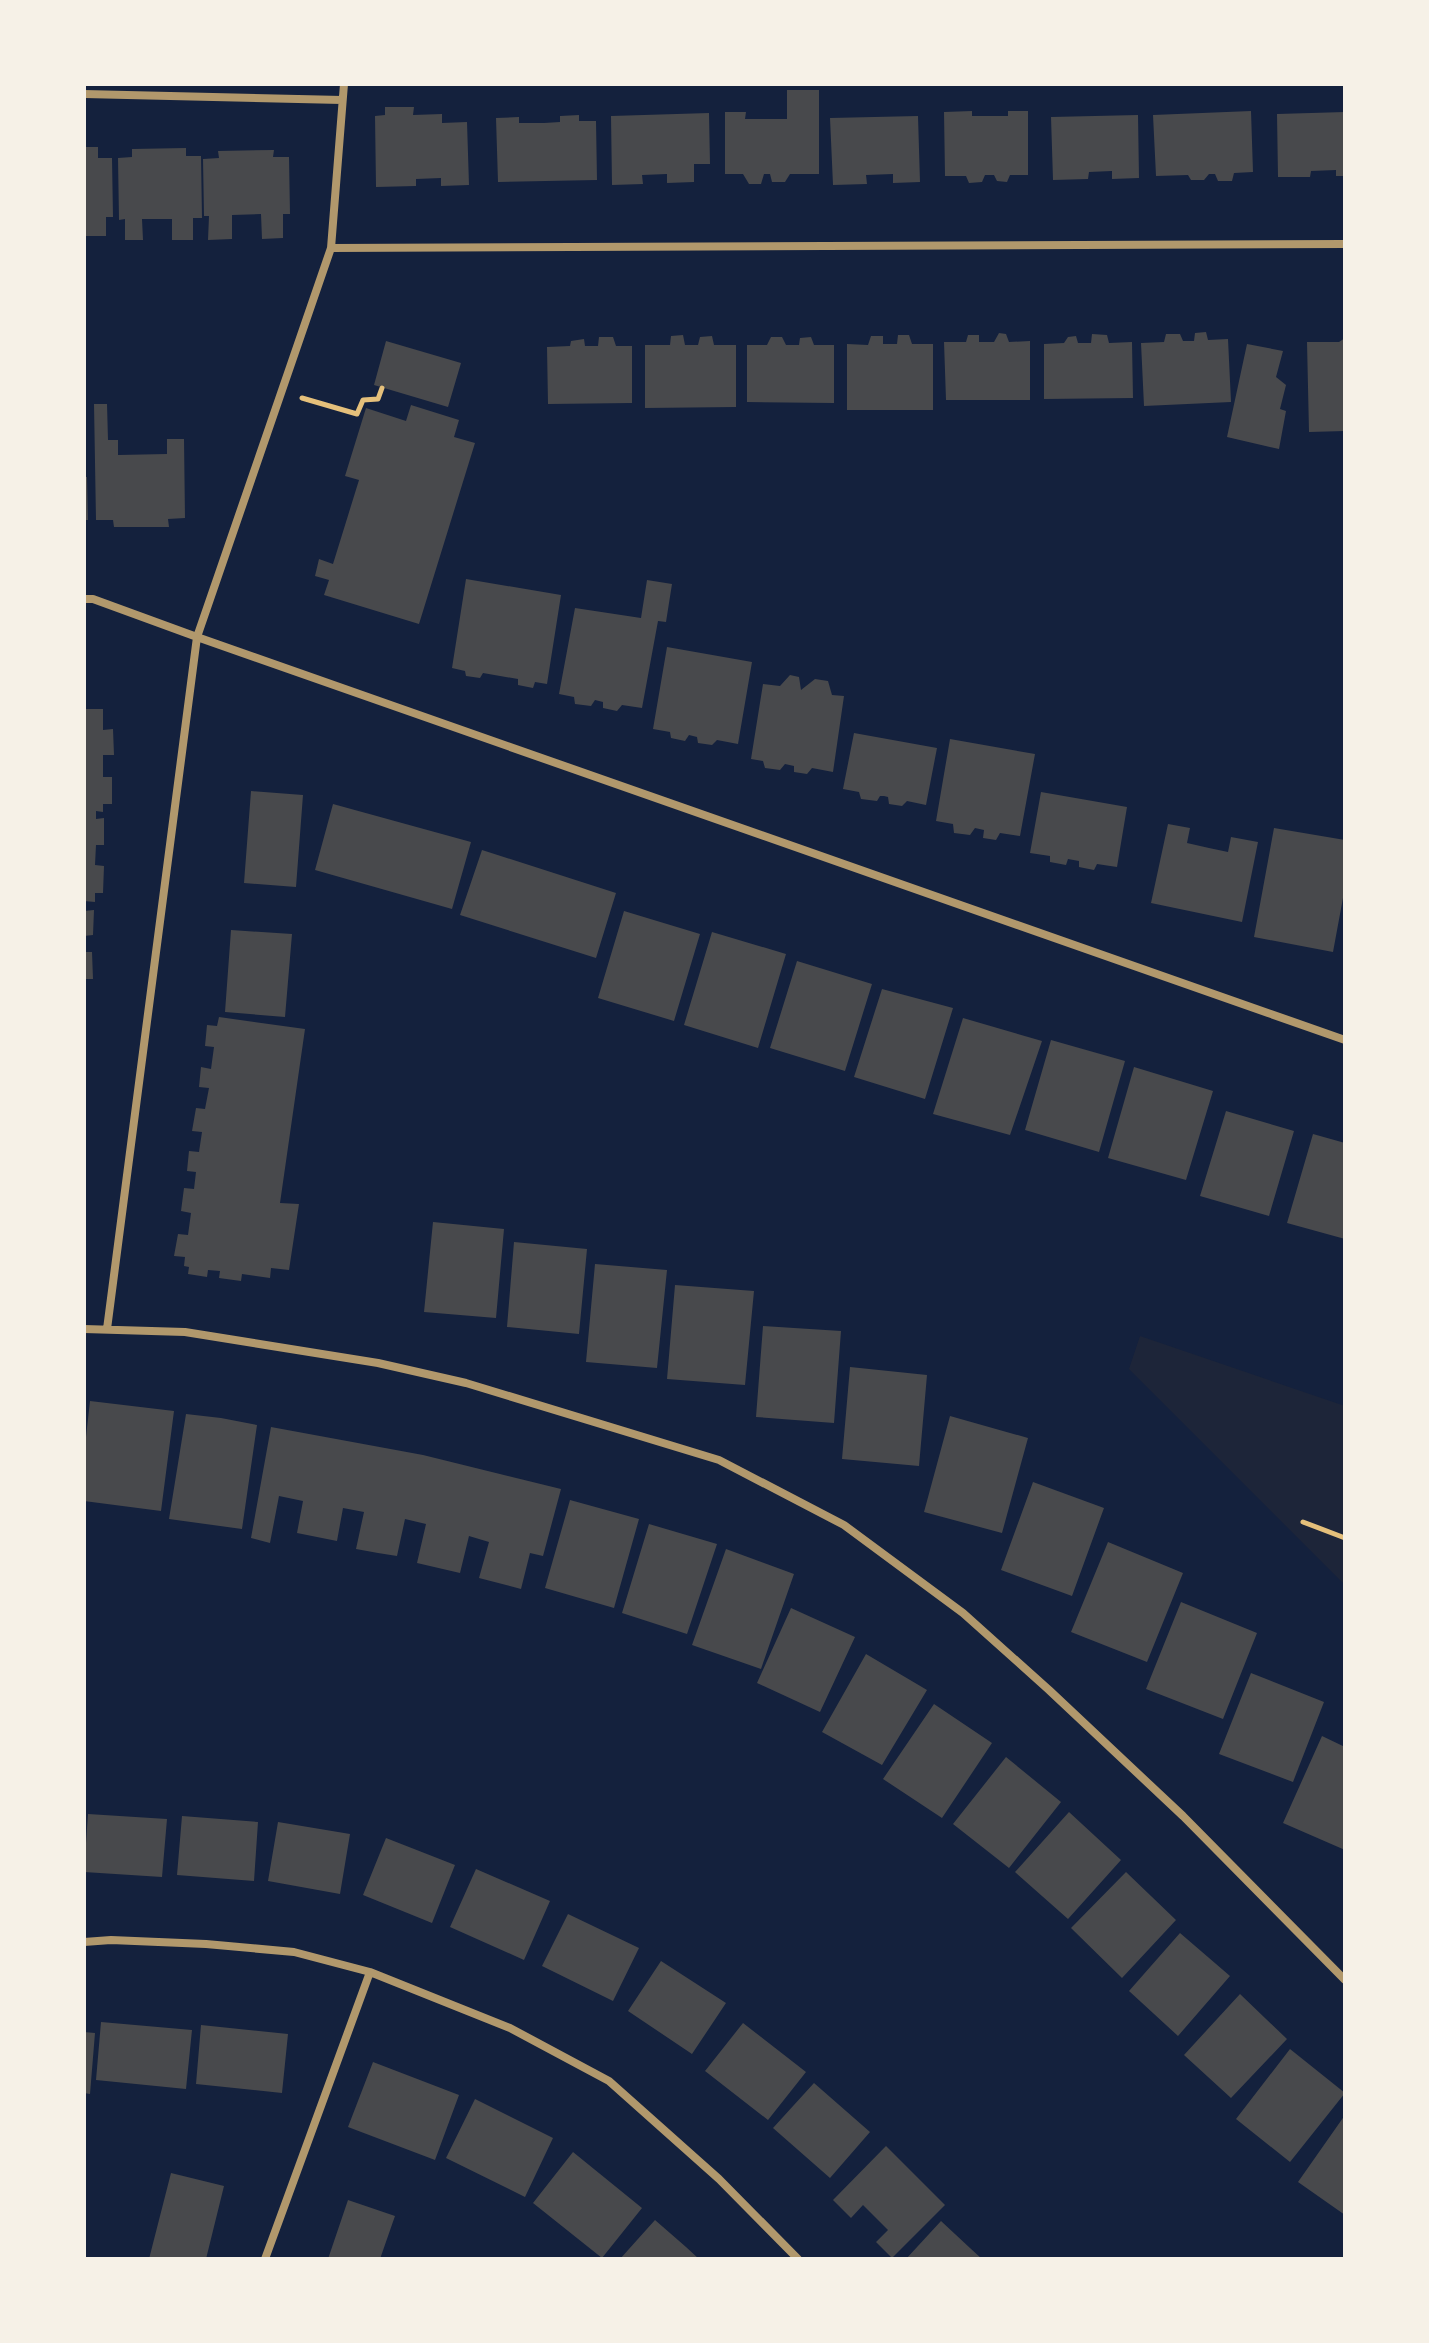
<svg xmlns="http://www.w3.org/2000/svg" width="1429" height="2343" font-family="'Public Sans',sans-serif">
<rect width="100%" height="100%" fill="#14213d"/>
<path fill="#1d2539" d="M1140,1336l205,70v179l-216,-216z"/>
<path fill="#48494c" d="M787,90h32v84h-29l-5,8h-13l-2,-8h-6l-3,10h-12l-6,-10h-18v-62h21l-1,7h42z
M385,107h29l-1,8 29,-1v9l25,-1 2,63 -28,1v-8l-25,1v7l-40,1 -1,-71 10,-1z
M972,111v5h36v-5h20v64h-18l-3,7 -10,-1 -3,-6h-9l-3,7 -13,1 -3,-7h-21l-1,-64z
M1251,111l2,61 -19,1 -2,8h-14l-3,-7h-6l-5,6h-13l-3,-5 -32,1 -3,-61z
M1345,112v64h-9v-6l-25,1 -1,6h-32l-1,-63z
M709,113l1,51h-16v18l-27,1v-9l-25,1 1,9 -31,1 -1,-69z
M579,115v6h17l1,59 -99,2 -2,-64 23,-1v6h25l16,-1v-6z
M1138,115l1,63 -27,1v-8l-23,1 -1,7 -35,1 -2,-63z
M918,116l2,66 -27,1v-9l-27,1 1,9 -34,1 -3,-67z
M84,147h14v11h14l1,59h-7v19h-22z
M186,148v8h15l1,62h-9v22h-21v-21h-30l1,21h-18v-21l-6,1 -1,-62 14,-1v-8z
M274,150l-1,7h16l1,57h-7v24l-21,1 -1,-25 -29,1v24l-24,1 1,-24h-5l-1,-57 16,-1 -1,-7z
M1206,332l2,8 20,-1 3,63 -87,4 -3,-63 23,-1 2,-8h14l3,7h11l1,-8z
M999,333l7,1 3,8 21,-1v59h-84l-2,-58h22l2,-7h11v7h15z
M1092,334l15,1 2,8 23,-1 1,56 -89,1v-55l20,-1 4,-6 8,-1 2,7h13z
M683,335l2,10h13l2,-8 12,-1 2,9h22v62l-91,1v-63h25l1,-9z
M898,335h11l3,9h21v66h-86v-66l21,1 3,-9h12v8h14z
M599,337h14l3,9h16v57l-84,1 -1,-57 23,-1 1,-5 13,-2 1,7h13z
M771,337h11l4,8h13l1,-7 11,-1 3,8h20v58l-87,-1v-57h20z
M1345,338v93l-36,1 -2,-90h32z
M386,341l75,22 -13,44 -74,-22z
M1247,344l36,7 -7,26 10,8 -6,24 6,2 -7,38 -52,-12z
M94,404h13l1,36h10v15l49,-1v-15h17l1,79 -17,1 1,8h-55l-1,-7h-17z
M411,405l48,15 -5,17 21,6 -56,181 -95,-29 5,-15 -14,-4 4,-17 14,5 26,-84 -14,-4 21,-68 40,13z
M84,477h3l1,43h-4z
M466,579l95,16 -14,89 -12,-2 -2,6 -15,-3v-6l-35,-6 -3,5 -14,-2 -1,-5 -13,-3z
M647,580l25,4 -6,38 -8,-1 -16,87 -20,-3 -5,6 -14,-3v-6l-8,-2 -4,6 -16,-2 -1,-7 -15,-3 16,-86 66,10z
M667,647l85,15 -14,82 -21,-4 -5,5 -14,-2 -1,-6 -8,-2 -4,6 -14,-3 -1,-6 -17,-3z
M790,675l9,2 2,13 14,-11 13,2 4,14 12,1 -11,76 -21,-4 -5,6 -13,-2v-6l-9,-2 -5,6 -15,-2 -2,-7 -12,-2 12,-75 17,2z
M84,709h19v21l10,-1 1,26h-11v22h9v27h-9v8l-7,-1v8l8,-1v27h-8l-1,20 9,1 -1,27h-8v9l-11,-1z
M854,733l83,15 -11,57 -19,-4 -5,5 -13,-2 -1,-7 -4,-1h-4l-3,5 -16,-2 -2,-7 -16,-3z
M950,739l85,15 -15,82 -20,-3 -4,7 -13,-2 1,-8 -9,-2 -5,7 -16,-2 -1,-9 -17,-3z
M251,791l52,4 -7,92 -52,-4z
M1041,792l86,15 -10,60 -20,-3 -3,6 -15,-3v-6l-11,-2 -2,6 -16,-3v-6l-20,-3z
M333,804l138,38 -19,67 -137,-39z
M1168,824l22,4 -3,15 22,5 19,4 3,-15 27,5 -16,80 -91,-19z
M1274,828l71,12v47l-12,65 -79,-15z
M482,850l134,43 -20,65 -136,-43z
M94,910l-1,25 -9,1v-25z
M624,911l76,23 -26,87 -76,-23z
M231,930l61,4 -7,83 -60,-5z
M712,932l74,22 -28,94 -74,-23z
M84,952h8l1,27h-9z
M797,961l75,23 -27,87 -75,-23z
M882,989l71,19 -28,91 -71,-22z
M219,1017l86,12 -25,174 19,1 -10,66 -18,-2 -1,10 -28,-4 -1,7 -22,-3 1,-7 -12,-1 -1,7 -19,-3 1,-7 -5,-1 1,-9 -11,-1 4,-22 10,1 3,-22 -10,-2 3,-23 10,1 2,-17 -9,-1 2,-20 10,1 3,-20 -10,-1 4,-23 9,1 4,-21 -10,-1 2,-20 10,2 3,-22 -9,-1 2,-21 10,1z
M963,1018l79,23 -32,94 -77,-21z
M1051,1040l74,21 -26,91 -74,-22z
M1134,1067l79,24 -27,89 -78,-22z
M1226,1111l68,20 -25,85 -69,-20z
M1313,1134l32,9v96l-58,-16z
M433,1222l71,7 -8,89 -72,-6z
M514,1242l73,7 -8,85 -72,-7z
M595,1264l72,6 -10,98 -71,-6z
M675,1285l79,6 -9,94 -78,-6z
M763,1326l78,5 -7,92 -78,-6z
M850,1367l77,8 -8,91 -77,-7z
M90,1401l84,10 -13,100 -77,-10v-46z
M186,1414l35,4 36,7 -15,104 -73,-10z
M950,1416l78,22 -26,95 -78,-21z
M271,1427l152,28 138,34 -18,67 -13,-3 -9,36 -42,-11 10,-36 -20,-6 -9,37 -43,-10 9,-39 -21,-5 -8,37 -19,-3 -22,-4 8,-37 -21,-4 -6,33 -40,-8 6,-32 -24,-5 -9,47 -19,-5z
M1033,1482l71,26 -32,88 -71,-26z
M570,1500l69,19 -25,89 -69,-20z
M649,1524l68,20 -30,90 -65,-21z
M1108,1542l75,31 -36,89 -76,-30z
M726,1549l68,25 -33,95 -69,-24z
M1181,1602l76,31 -34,86 -77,-30z
M791,1608l64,29 -35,75 -63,-29z
M866,1654l61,36 -45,75 -60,-33z
M1251,1673l73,29 -31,80 -74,-28z
M934,1704l58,39 -50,75 -59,-39z
M1322,1736l23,11v103l-62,-27z
M1006,1757l55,45 -52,66 -56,-44z
M1069,1812l52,48 -53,59 -53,-47z
M88,1814l79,5 -5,58 -78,-5z
M182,1816l76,6 -4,59 -77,-6z
M278,1822l72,12 -10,60 -72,-13z
M386,1838l69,27 -23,58 -69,-28z
M476,1869l74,32 -26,59 -74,-33z
M1126,1872l50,48 -54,58 -51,-50z
M568,1914l71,34 -26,53 -71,-35z
M1180,1933l50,43 -52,60 -49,-45z
M661,1961l65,42 -34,51 -64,-43z
M1240,1994l47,45 -56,59 -47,-43z
M101,2022l91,8 -6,59 -90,-9z
M743,2023l63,49 -38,48 -63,-49z
M201,2025l87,9 -6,59 -86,-9z
M84,2032l11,1 -5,61 -6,-1z
M1290,2049l55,44 -55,69 -54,-43z
M373,2062l86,33 -24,65 -87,-33z
M814,2083l56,49 -40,46 -57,-50z
M475,2099l78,39 -28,59 -79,-39z
M1345,2115v100l-47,-33z
M886,2146l59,59 -53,53 -16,-16 12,-12 -25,-25 -12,13 -18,-18z
M573,2152l69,56 -40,50 -69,-55z
M171,2173l53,13 -18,73h-57z
M348,2200l47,16 -15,43h-52z
M655,2220l31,27 13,12h-79z
M941,2221l29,27 12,11h-76z"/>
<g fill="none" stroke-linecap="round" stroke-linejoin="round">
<path stroke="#e5c07b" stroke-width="5" d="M302,398l55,16 6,-14 15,-1 4,-11
M1303,1522l42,16"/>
<path stroke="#b1986c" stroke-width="8" d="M84,94l258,6
M331,248l1014,-4
M84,599h9l104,38 1148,403
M84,1329l101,3 193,31 88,20 253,77 125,65 119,88 86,77 134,126 162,164
M107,1329l90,-692 134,-389 13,-164
M84,1942l27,-2 95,4 88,8 76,20 140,56 99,53 110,98 79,80
M265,2259l105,-287"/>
</g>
<rect width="1429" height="2343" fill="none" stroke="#f6f1e7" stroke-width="172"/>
</svg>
